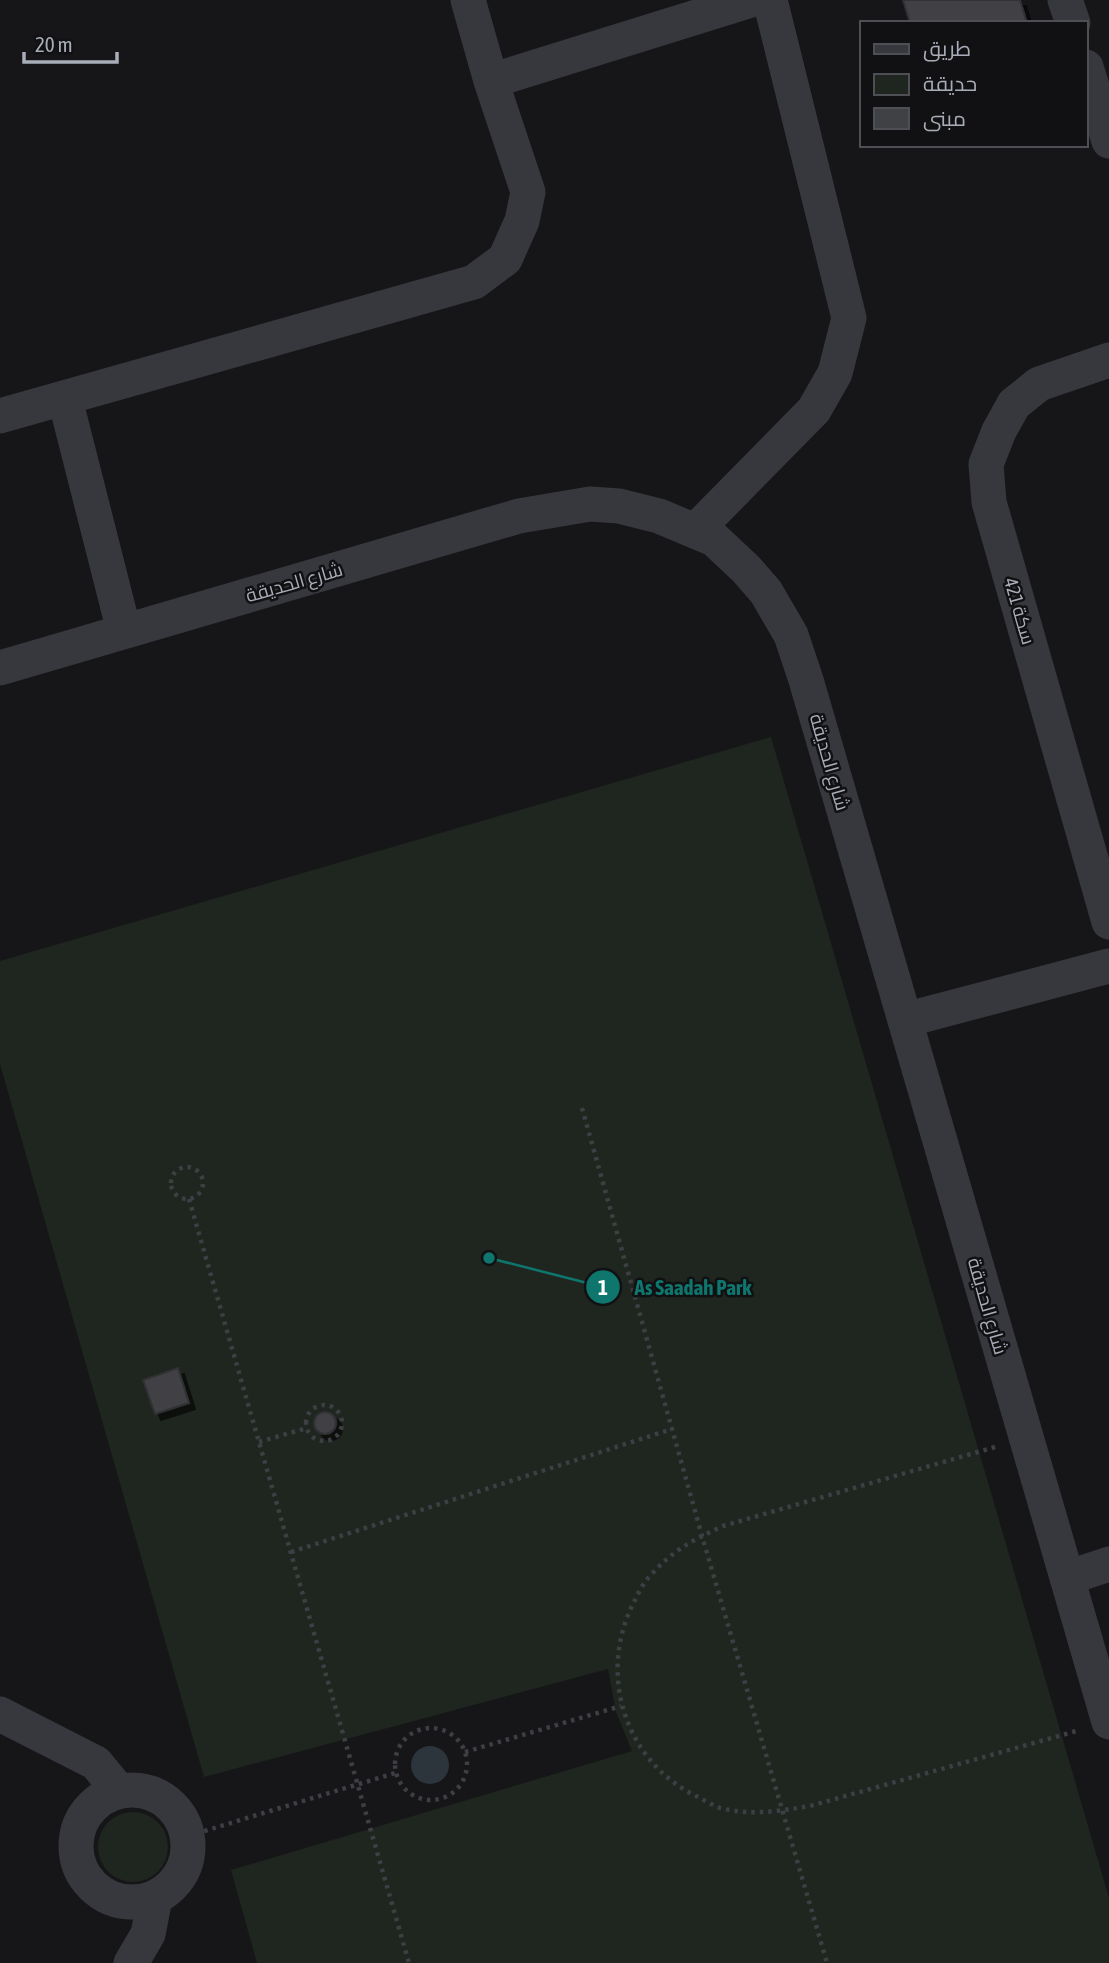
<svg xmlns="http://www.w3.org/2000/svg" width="1109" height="1963" font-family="'Asap Condensed',Cairo,sans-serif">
<defs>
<filter id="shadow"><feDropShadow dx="6" dy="6" stdDeviation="0" flood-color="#0009"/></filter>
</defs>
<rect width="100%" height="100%" fill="#161618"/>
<path fill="#1e261f" d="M771,737l338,1161v65h-852l-26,-93 401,-119 -16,-39 -8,-43 -404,108 -204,-713v-103z
M98 1847a35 35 0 1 1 70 0a35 35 0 1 1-70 0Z"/>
<path fill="#2c353c" d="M411 1765a19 19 0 1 1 38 0a19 19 0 1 1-38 0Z"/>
<path fill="#404145" stroke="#303034" stroke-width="2" filter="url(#shadow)" d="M903,0h117l7,23h-117z
M178,1368l11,35 -34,11 -12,-34z
M314 1423a11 11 0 1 1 22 0a11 11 0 1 1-22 0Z"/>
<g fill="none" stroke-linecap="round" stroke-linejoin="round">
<path stroke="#3d3f44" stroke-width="4.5" stroke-dasharray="3.5 5" stroke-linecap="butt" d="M582,1108l120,428 125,427
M171 1183a16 16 0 1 1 32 0a16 16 0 1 1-32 0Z
M189,1199l220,764
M306 1423a18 18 0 1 1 36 0a18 18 0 1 1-36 0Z
M259,1442l48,-14
M995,1447l-272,79c-32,15 -50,24 -74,51 -6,6 -10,15 -14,23 -38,71 -12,160 61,196 8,4 16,9 24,12 31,8 59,3 90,-2l270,-76
M291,1552l381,-123
M395 1764a36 36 0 1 1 72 0a36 36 0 1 1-72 0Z
M465,1752l156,-46
M188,1836l207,-63"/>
<path stroke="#37383d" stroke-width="35" d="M1065,0l8,23
M1086,67l23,74
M491,81l260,-81
M1109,360l-70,24 -25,20 -15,27 -13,33 3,38 120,420
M65,399l59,232
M0,416l474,-134 31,-23 17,-38 6,-29 -37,-111 -23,-81
M696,530l118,-120 21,-37 14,-55 -79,-318
M0,668l519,-152 71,-12 29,2 40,10 55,23 32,30 20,23 25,43 15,45 303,1042
M905,1020l204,-54
M1067,1578l42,-14
M0,1714l96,49 23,28
M76 1846a56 56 0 1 1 112 0a56 56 0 1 1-112 0Z
M131,1963l17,-29 7,-36"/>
</g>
<g text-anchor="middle" stroke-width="5" stroke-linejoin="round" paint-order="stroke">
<g font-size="19" fill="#a8adb8" stroke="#111113">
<text transform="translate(294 582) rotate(-16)" y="7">شارع الحديقة</text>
<text transform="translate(1020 611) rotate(74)" y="7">سكة 421</text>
<text transform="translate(830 762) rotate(74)" y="7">شارع الحديقة</text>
<text transform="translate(988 1306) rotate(74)" y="7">شارع الحديقة</text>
</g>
</g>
<path fill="none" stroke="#0f766e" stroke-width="2.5" d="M489 1258L603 1287"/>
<g fill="#0f766e" stroke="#111113" stroke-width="2.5">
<circle cx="489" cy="1258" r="7"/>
<circle cx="603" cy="1287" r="18"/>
</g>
<g font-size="21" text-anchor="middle" font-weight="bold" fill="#fff">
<text x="603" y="1295">1</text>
</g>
<g font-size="21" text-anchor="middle" font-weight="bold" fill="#0f766e" stroke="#111113" stroke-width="5" stroke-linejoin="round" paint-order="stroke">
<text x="693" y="1295">As Saadah Park</text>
</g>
<rect x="860" y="21" width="228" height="126" fill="#111113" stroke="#4d4f55" stroke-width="2"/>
<rect x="874" y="44" width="35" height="10" fill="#37383d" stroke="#4d4f55" stroke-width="2"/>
<text x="923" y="56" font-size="21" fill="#a8adb8">طريق</text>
<rect x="874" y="74" width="35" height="21" fill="#1e261f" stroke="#4d4f55" stroke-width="2"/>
<text x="923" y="91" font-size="21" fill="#a8adb8">حديقة</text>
<rect x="874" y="108" width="35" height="21" fill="#404145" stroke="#4d4f55" stroke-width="2"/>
<text x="923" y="126" font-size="21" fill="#a8adb8">مبنى</text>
<path d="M24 52v10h93v-10" fill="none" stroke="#a8adb8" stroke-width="3.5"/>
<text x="35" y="52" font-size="21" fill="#a8adb8" stroke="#111113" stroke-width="5" paint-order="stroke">20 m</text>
</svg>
